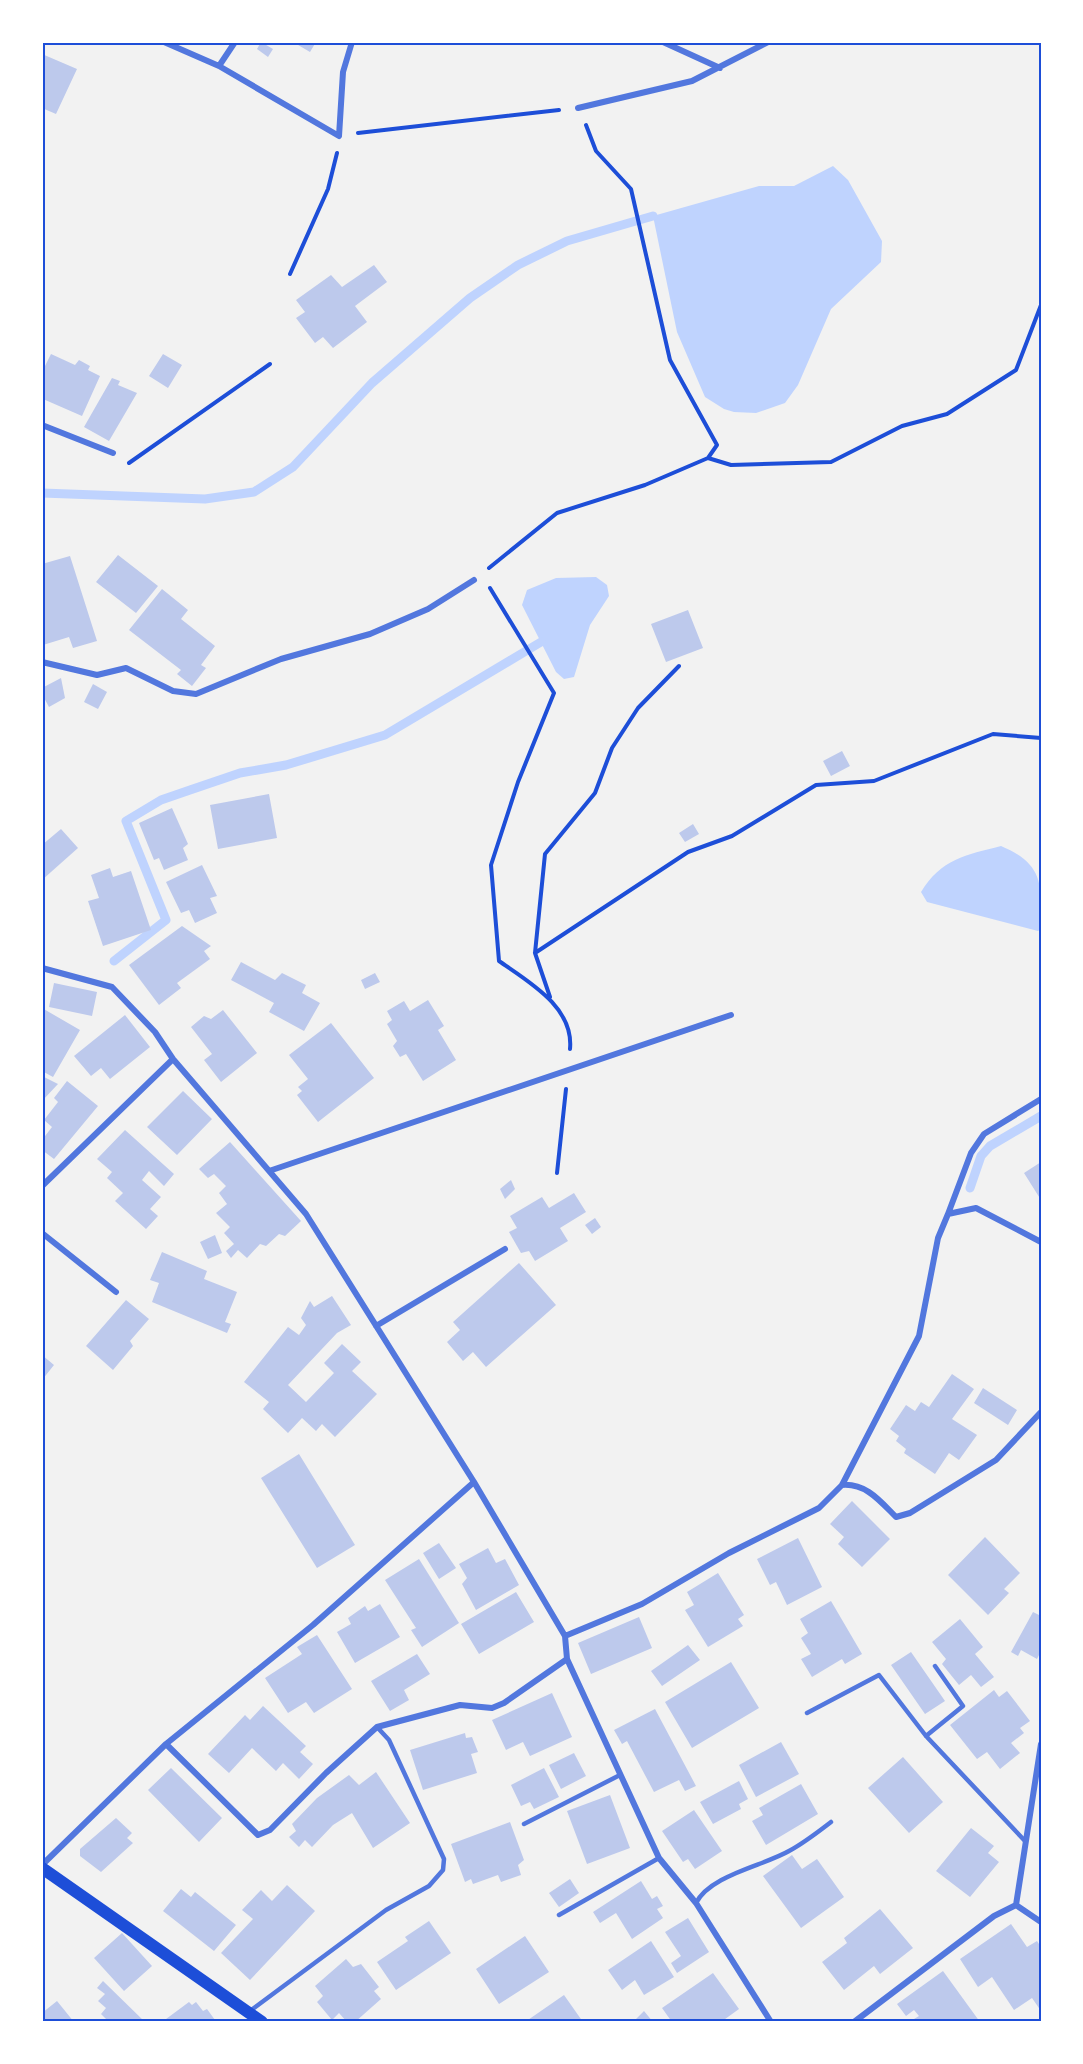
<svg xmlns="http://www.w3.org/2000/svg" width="1083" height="2064" font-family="Figtree,sans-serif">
<rect width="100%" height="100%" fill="#f2f2f2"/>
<path fill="#bfd3fe" d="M833,166l15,14 34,61 -1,21 -50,47 -33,76 -13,18 -29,10 -22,-1 -10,-3 -19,-12 -28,-65 -24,-116 106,-30h35z
M596,577l11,8 2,11 -19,29 -16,52 -10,2 -8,-7 -34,-67 5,-15 29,-12z
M1001,846c45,19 40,41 40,83l-3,2 -111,-29 -6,-10c20,-33 45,-37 80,-46z"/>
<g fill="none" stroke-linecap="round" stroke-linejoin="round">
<path stroke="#bfd3fe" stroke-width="9" d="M42,493l163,6 49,-7 39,-25 79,-84 98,-85 48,-33 49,-24 86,-25
M114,961l52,-41 -40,-99 35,-21 29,-10 50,-17 46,-8 99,-30 156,-93
M970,1188l11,-32 9,-10 51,-30"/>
</g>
<path fill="#bdc9ec" d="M261,42l12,7 -5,8 -11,-8z
M293,42h23l-6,10z
M42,54l35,15 -21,45 -14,-6z
M374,265l13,17 -32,24 12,16 -34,26 -10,-11 -8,6 -19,-25 9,-6 -9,-12 35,-25 11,12z
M51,354l24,11 4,-5 11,6 -2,4 12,6 -18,40 -39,-17 -1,-27z
M163,354l19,11 -14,23 -19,-12z
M112,378l8,3 -2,4 19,8 -28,48 -25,-14z
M118,555l40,31 -22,27 -40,-31z
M70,556l27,85 -24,7 -4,-11 -26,8 -1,-81z
M162,589l26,21 -7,9 34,27 -14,19 5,3 -14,18 -15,-12 4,-4 -52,-40z
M688,610l15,38 -37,14 -15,-38z
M61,678l4,20 -16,9 -7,-13v-6z
M93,684l14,8 -9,17 -14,-7z
M842,751l8,15 -19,10 -8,-15z
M269,794l8,44 -59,11 -8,-44z
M172,808l16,36 -5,4 5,12 -24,10 -5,-12 -5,2 -15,-37z
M693,824l6,10 -14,8 -6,-9z
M61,829l17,19 -36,32v-35z
M202,865l15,31 -7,2 7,15 -22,10 -6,-13 -8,3 -15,-31z
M110,868l3,9 18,-6 20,59 -48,16 -15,-45 11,-3 -8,-23z
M182,926l29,20 -7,5 6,8 -33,24 4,5 -22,17 -30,-40z
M241,962l34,18 7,-7 24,12 -4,8 18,10 -16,28 -35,-19 5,-9 -43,-23z
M375,973l5,9 -15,7 -4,-9z
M54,983l43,9 -5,24 -43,-9z
M428,1000l16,26 -6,4 18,30 -33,21 -17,-27 -6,3 -7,-11 4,-5 -10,-17 5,-4 -5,-9 17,-10 6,10z
M42,1008l38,22 -27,47 -11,-6z
M223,1010l34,43 -36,29 -17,-22 8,-6 -21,-27 13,-11 7,3z
M125,1015l25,32 -40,32 -9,-11 -10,8 -17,-20z
M331,1023l43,55 -56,44 -21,-27 5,-4 -4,-4 10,-8 -19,-24z
M42,1076l16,8 -16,17z
M67,1081l31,25 -44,53 -12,-9v-10l10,-13 -8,-7 14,-18 -4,-4z
M183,1091l29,28 -35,36 -30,-28z
M125,1130l49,44 -10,12 -15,-15 -7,9 19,17 -11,12 8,7 -12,13 -31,-28 8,-8 -16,-15 5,-6 -15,-13z
M230,1142l71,79 -16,15 -6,-2 -13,12 -6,-2 -13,14 -9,-8 -7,8 -5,-7 8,-7 -10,-11 6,-6 -14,-14 11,-9 -8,-11 7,-7 -12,-12 -6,4 -9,-9z
M1041,1162v38l-17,-27z
M511,1180l4,9 -10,10 -5,-10z
M574,1193l12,19 -26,16 8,13 -33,20 -6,-10 -8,2 -12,-21 8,-4 -7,-12 32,-19 7,11z
M595,1218l6,9 -9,7 -7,-9z
M215,1235l7,18 -14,6 -8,-17z
M162,1252l45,19 -3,8 33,13 -12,30 6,2 -4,9 -75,-31 7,-19 -9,-3z
M519,1263l37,42 -70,62 -13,-15 -10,9 -16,-19 13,-12 -7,-8z
M332,1296l19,29 -14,8 -49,52 18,17 28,-29 -10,-10 18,-19 19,18 -9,9 25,23 -42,43 -13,-13 -6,7 -14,-13 -14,15 -25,-24 6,-7 -25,-20 44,-55 11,8 7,-10 -5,-7 9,-17 4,6z
M126,1300l23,19 -19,22 3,5 -20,24 -27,-24z
M42,1355l12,10 -12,15 3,7 -3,3z
M952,1374l22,15 -22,30 25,16 -18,25 -10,-7 -14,21 -31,-21 2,-4 -10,-8 3,-5 -9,-7 16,-24 9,6 6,-9 8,5z
M983,1388l34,22 -9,15 -34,-22z
M299,1454l56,91 -38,23 -56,-90z
M852,1501l38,38 -28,28 -24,-23 6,-7 -14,-13z
M985,1537l35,36 -16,16 5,4 -21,22 -40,-40z
M798,1538l24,49 -35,18 -11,-23 -6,3 -13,-26z
M439,1543l17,25 -17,11 -16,-26z
M488,1548l8,15 9,-4 14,26 -43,25 -14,-26 5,-6 -8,-14z
M419,1559l40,64 -37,24 -11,-17 5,-2 -31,-48z
M718,1573l26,42 -6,4 5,7 -35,21 -23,-37 9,-5 -7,-13z
M516,1592l18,30 -55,32 -18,-30z
M831,1601l31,53 -17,10 -3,-5 -30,18 -11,-18 10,-5 -10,-16 7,-5 -8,-14z
M380,1604l20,33 -45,26 -18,-31 14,-8 -3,-6 17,-12 3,5z
M1033,1612l8,4v35l-4,8 -16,-9 -3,6 -7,-4z
M639,1617l13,31 -61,26 -13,-31z
M960,1619l23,28 -8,7 19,23 -13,10 -10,-12 -12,10 -17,-21 4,-5 -14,-17z
M317,1635l35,54 -38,24 -8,-11 -18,11 -23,-35 37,-24 -5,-7z
M688,1645l12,15 -38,26 -11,-15z
M911,1652l34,49 -20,13 -34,-49z
M417,1654l13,20 -26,16 5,10 -19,11 -19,-30z
M731,1662l28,46 -67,40 -27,-46z
M994,1690l5,7 8,-6 23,30 -10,7 4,5 -13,10 9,10 -20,16 -13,-17 -10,7 -27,-34z
M552,1693l20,44 -42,19 -7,-14 -17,8 -14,-30z
M263,1706l43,40 -6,6 13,12 -14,15 -16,-16 -7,8 -24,-23 -23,25 -21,-19 37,-39 5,5z
M655,1709l41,77 -11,5 -6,-11 -25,12 -27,-51 -5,3 -8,-14z
M465,1733l1,5 6,-1 6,15 -7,2 6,19 -54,17 -13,-40z
M781,1742l18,32 -43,23 -17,-32z
M574,1753l12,23 -25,13 -12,-24z
M903,1757l40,45 -34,31 -41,-45z
M171,1768l51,50 -23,24 -51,-52z
M544,1768l15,29 -25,12 -4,-7 -9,4 -10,-21z
M376,1772l34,51 -37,25 -21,-35 -19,12 -21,22 -7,-7 -6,7 -10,-10 7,-6 -4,-7 25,-26 32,-23 10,10z
M739,1781l9,18 -9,5 2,5 -28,15 -13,-22z
M801,1784l17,30 -52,31 -14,-24 11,-6 -4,-7z
M610,1795l20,53 -43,16 -20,-53z
M694,1810l28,41 -27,18 -7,-10 -5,3 -21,-31z
M116,1818l16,15 -5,5 6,5 -32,29 -21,-16v-7z
M510,1822l14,38 -6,5 3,10 -20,7 -3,-7 -25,9 -2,-5 -6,3 -14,-38z
M971,1828l23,18 -6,7 11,9 -29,35 -34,-26z
M792,1855l10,14 15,-10 27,38 -43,31 -38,-52z
M570,1879l9,14 -20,14 -10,-14z
M641,1881l11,18 5,-3 6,10 -6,3 6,9 -31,21 -16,-26 -16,10 -7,-11z
M287,1885l28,26 -65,69 -29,-27 32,-34 -11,-9 19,-20 11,11z
M181,1889l10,8 4,-5 41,33 -22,26 -51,-40z
M880,1909l33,39 -33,26 -6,-8 -30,24 -22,-28 25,-19 -3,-5z
M688,1918l21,34 -32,21 -6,-10 10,-7 -16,-24z
M429,1921l22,32 -55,37 -19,-28 31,-21 -3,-4z
M1011,1924l16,23 10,-6 4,6v64l-9,-13 -18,12 -22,-33 -14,10 -18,-28z
M122,1933l30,33 -28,25 -30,-33z
M525,1936l24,36 -50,32 -23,-35z
M651,1941l23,36 -30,18 -9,-15 -13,10 -14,-20z
M346,1959l7,8 8,-3 18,23 -5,4 7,8 -26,23h-8l-8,-9 -7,7 -15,-18 6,-6 -8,-10z
M943,1971l37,51h-64l-2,-3 5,-3 -5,-6 -8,6 -9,-12z
M713,1973l26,36 -18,13h-49l-10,-14z
M103,1981l42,41h-36l-8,-8 5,-6 -8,-7 7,-7 -8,-6z
M564,1995l19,27h-58z
M57,2001l17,21h-32v-9z
M189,2002l3,3 4,-3 7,9 4,-2 8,11 -4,2h-49z
M644,2011l9,11 -18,-2z"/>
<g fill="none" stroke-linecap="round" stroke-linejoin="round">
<path stroke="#1d4ed8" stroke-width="4" d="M586,125l10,26 35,38 39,171 47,85 -9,13
M358,133l201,-23
M290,274l38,-85 9,-36
M129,463l141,-99
M489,568l68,-55 88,-28 63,-27 23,7 100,-3 71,-36 45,-12 69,-44 25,-65
M490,588l64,105 -36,89 -27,83 8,96c30,21 75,46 71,88
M535,953l153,-101 44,-16 84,-51 58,-4 119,-47 48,4
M550,997l-15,-44 10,-99 50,-61 17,-45 26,-40 41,-42
M557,1173l9,-84"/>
<path stroke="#5277de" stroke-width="4.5" d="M807,1713l72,-38 47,61 99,105
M926,1736l37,-30 -28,-40
M524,1824l96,-49
M696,1903c14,-28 67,-37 93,-52 15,-8 29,-19 42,-29
M559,1915l100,-57
M250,2011l136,-101 43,-24 14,-16 1,-11 -55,-119 -12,-13"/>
<path stroke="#5277de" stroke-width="6" d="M164,42l55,24
M235,42l-16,24 120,70 4,-64 9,-30
M663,42l57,26
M578,108l114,-27 76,-39
M42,425l71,28
M42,662l55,13 29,-7 47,23 23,3 85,-35 89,-25 58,-25 46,-29
M42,968l70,19 43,45 18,27 133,155 168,268 91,154 2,23 92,199 37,45 75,119
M269,1171l462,-156
M42,1186l131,-127
M948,1214l23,-61 13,-19 57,-35
M42,1233l74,59
M376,1326l129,-77
M842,1485c24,-2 38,16 54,32l14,-4 86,-53 45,-48
M565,1636l77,-32 87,-51 90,-45 23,-23 77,-149 19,-98 10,-24 28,-6 65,34
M166,1744l92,91 12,-5 56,-57 51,-46 83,-22 32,3 12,-5 63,-44
M42,1865l124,-121 147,-119 161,-143
M1016,1905l25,-161
M1016,1905l25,17
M854,2022l140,-106 22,-11"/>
<path stroke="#1d4ed8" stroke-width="12" d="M42,1868l220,154"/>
</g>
<rect width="1083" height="2064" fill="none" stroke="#ffffff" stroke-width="87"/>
<rect x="44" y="44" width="996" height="1976" fill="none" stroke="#1d4ed8" stroke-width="2"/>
</svg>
